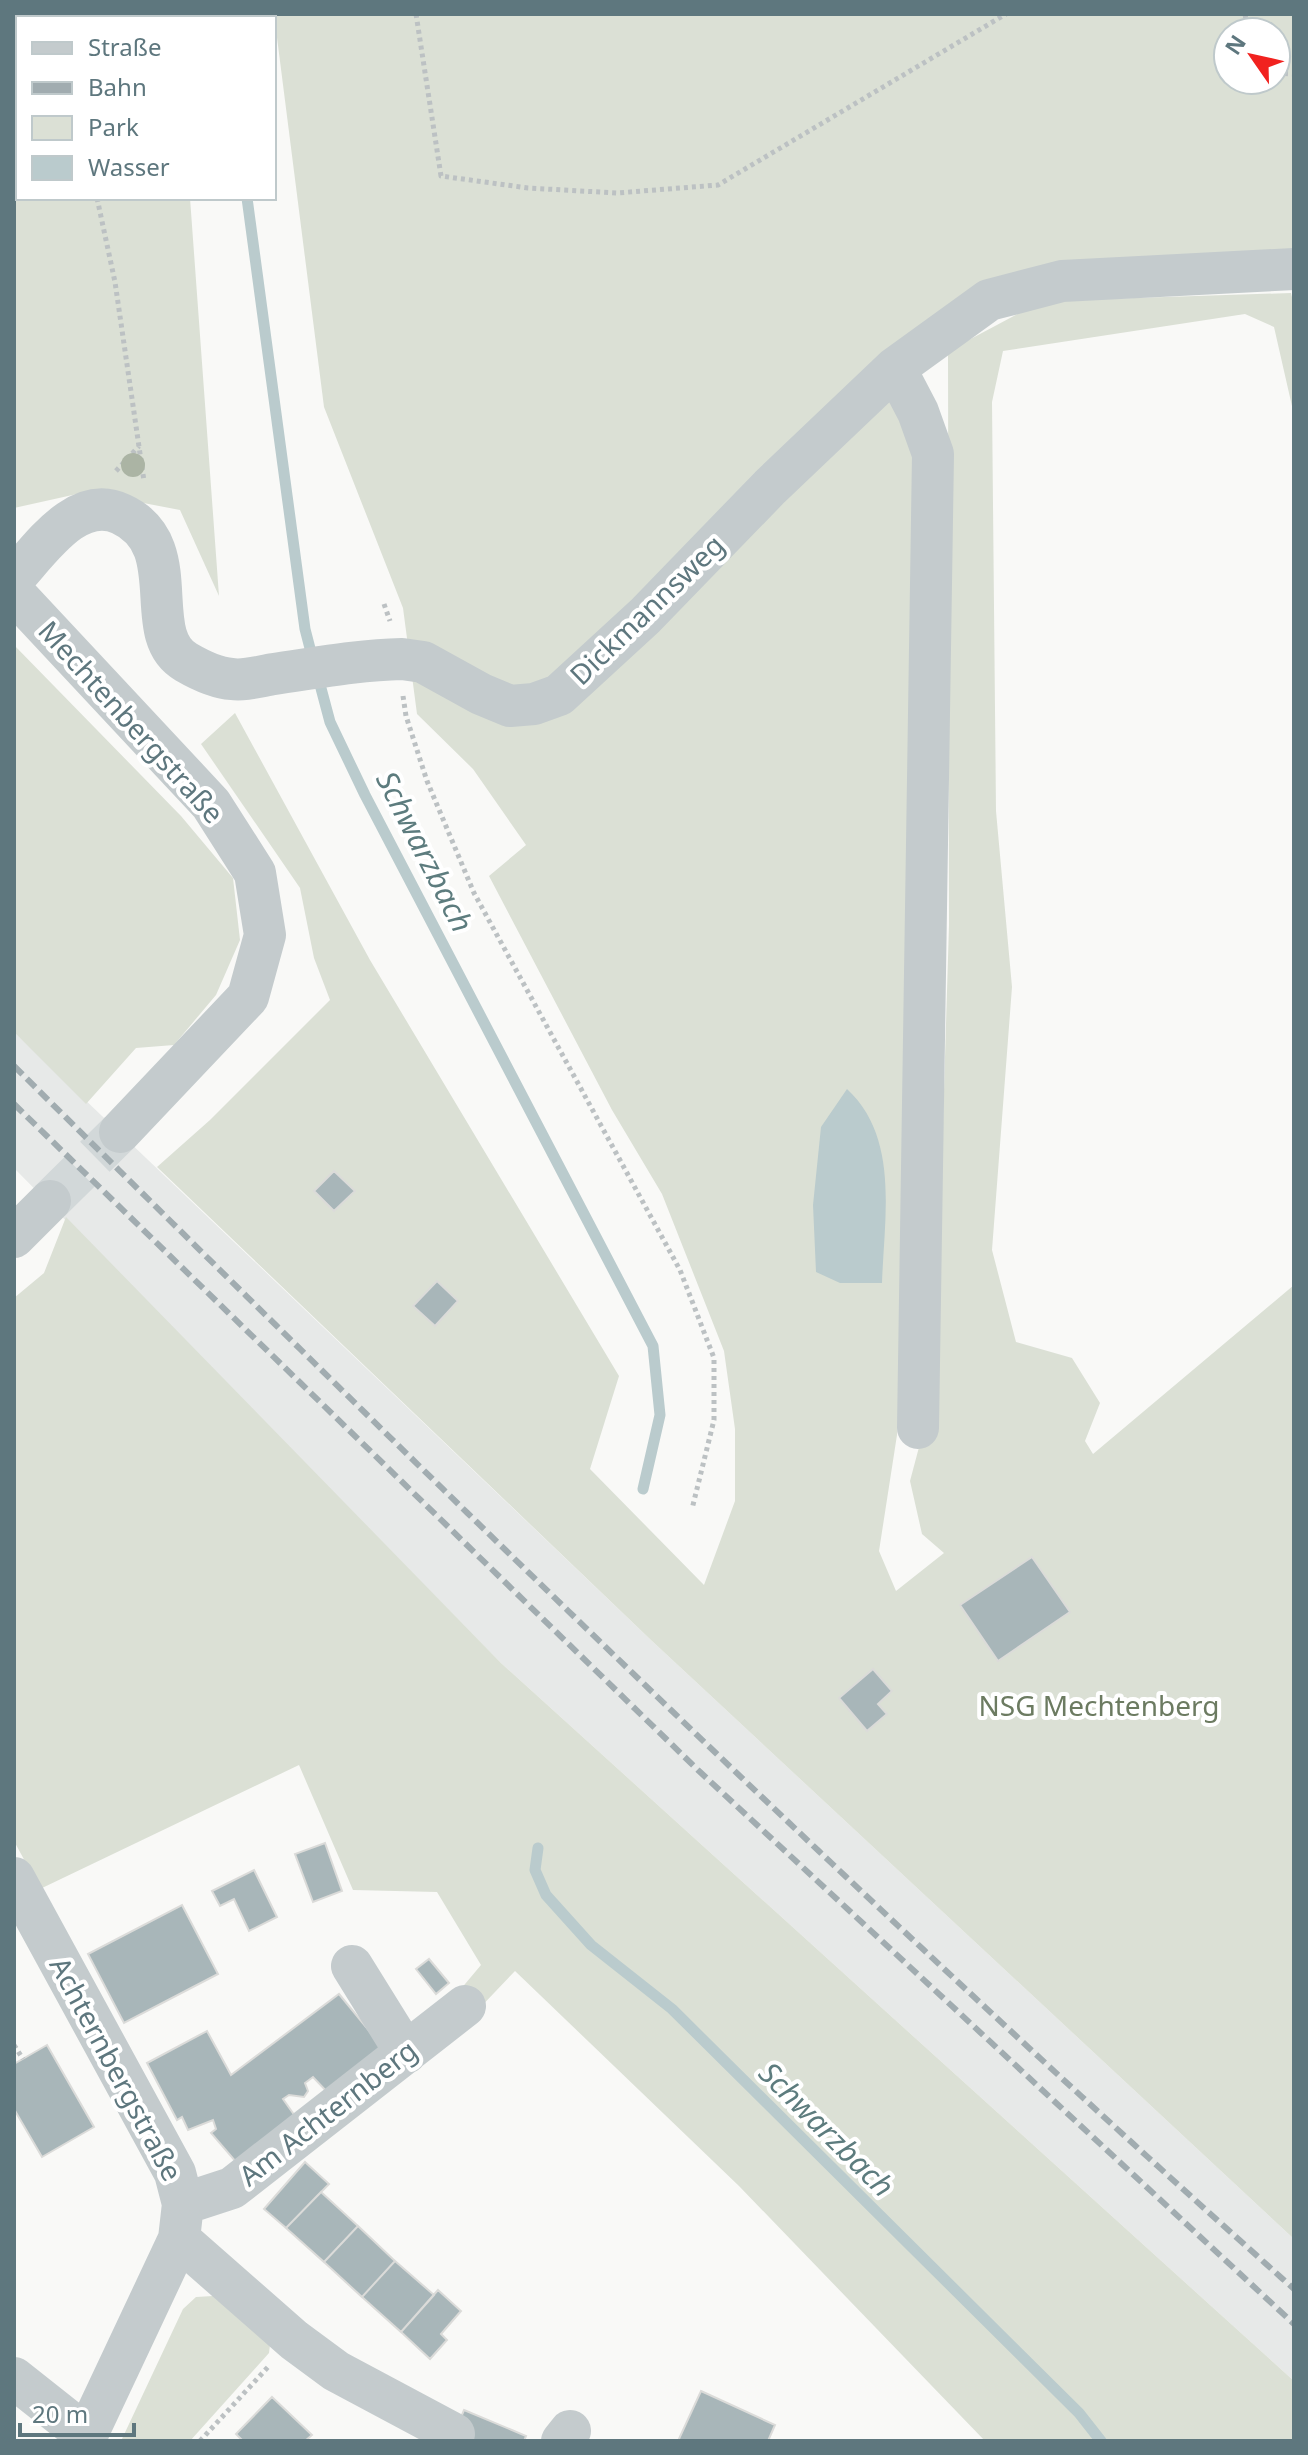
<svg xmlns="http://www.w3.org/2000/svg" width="1308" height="2455" font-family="'Noto Sans',sans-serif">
<rect width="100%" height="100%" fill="#f9f9f7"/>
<path fill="#e7e9e8" d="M14,1032l638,609 642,598v142l-793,-718 -487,-495z"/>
<path fill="#dbe0d5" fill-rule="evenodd" d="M14,14h160v4h-156v180h172l29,398 -39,-86 -94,-18 -72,16z
M274,14h1020v263l-232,2 -168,97 23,63 -10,837 -10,159 -18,116 17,40 48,-38 -22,-19 -12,-53 25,-94 14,-462 -1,-574 94,-50 249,-8 3,12v110l-20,-88 -29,-13 -242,37 -11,51 4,409 16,176 -20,263 24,92 56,16 28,45 -15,38 8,13 201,-169v954l-642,-598 -495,-474 53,-47 120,-120 -16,-42 -14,-70 -99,-144 34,-31 135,247 249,416 -29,93 114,116 31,-84v-72l-11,-78 -62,-157 -50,-84 -123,-234 37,-31 -53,-76 -56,-55 -14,-106 -79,-201zM1228,32h48v48h-48z
M14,645l167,171 52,62 7,62 -24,55 -42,50 -38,3 -50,56 -72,-72z
M66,1217l435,446 793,718v60h-309l-246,-255 -224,-215 -41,43 -14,-24 21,-25 -44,-73 -84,-2 -54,-125 -259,124 -26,-48v-543l30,-25z
M213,2296l57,49 -1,8 -79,88h-69l62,-132 13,-12z"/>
<path fill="#bacbcd" d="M847,1089c53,49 37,129 35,194h-42l-24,-11 -3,-67 8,-78z"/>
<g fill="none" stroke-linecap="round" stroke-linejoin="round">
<path stroke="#bacbcd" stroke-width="11" d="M223,14v4
M247,198l58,431 8,31
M318,677l12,45 35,73 288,551 7,69 -17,74
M538,1848l-3,22 11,25 45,50 81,64 407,404 22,28"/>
</g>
<path fill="#a8b6b9" stroke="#dbdbd9" stroke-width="2" d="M334,1171l21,20 -21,20 -20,-20z
M437,1281l21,20 -23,25 -22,-20z
M1032,1557l38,55 -72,49 -38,-56z
M873,1669l19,22 -14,13 9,10 -20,17 -28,-33z
M325,1843l17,48 -29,11 -18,-48z
M254,1870l23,47 -28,14 -15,-32 -14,7 -8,-15z
M182,1905l36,69 -94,49 -36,-69z
M429,1959l20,24 -13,11 -20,-25z
M339,1994l45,55 -55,45 -16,-17 -8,6 3,8 -4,6 -15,-2 -6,4 12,17 -59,46 -25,-29 5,-4 -3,-9 -25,10 -6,-13 -5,3 -30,-57 60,-32 24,44z
M47,2045l47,82 -52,30 -28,-48v-45z
M305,2162l24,22 -43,44 -22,-19z
M321,2192l37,34 -34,36 -38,-34z
M358,2226l37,35 -33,36 -38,-35z
M395,2261l39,34 -33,37 -39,-35z
M438,2290l23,21 -20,23 6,6 -17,19 -29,-27z
M701,2391l74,34 -7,16h-90z
M272,2397l40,38 -7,6h-62l-7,-7z
M464,2410l62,26 -2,5h-73z"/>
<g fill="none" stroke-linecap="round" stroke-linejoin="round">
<path stroke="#d2d8d9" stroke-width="42" stroke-dasharray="42 21" stroke-linecap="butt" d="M50,1201l70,-69"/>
<path stroke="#bcc1c3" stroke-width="5" stroke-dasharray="4 4" stroke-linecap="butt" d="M53,14l1,4
M416,14l25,162 87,12 89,5 101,-8 288,-171
M1245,14l3,18
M1276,73l18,1
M97,198l18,84 29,199
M116,471l23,-25
M384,604l6,17
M403,696l3,20 21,65 47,112 206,377 34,88v62l-22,89
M14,2045l9,14
M200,2441l68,-74"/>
<path stroke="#c4cbcd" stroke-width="42" d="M895,368l23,44 15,42 -15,974
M14,578c26,-28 63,-85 107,-64 68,31 17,120 65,148 12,7 31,16 46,17 12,2 29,-3 42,-5 42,-6 85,-14 128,-15l21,3 58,32 29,12 24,-2 25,-9 86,-79 125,-129 125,-119 94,-68 73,-19 232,-12
M14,593l197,211 44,69 10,62 -17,62 -128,135
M14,1237l36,-36
M14,1878l161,295 8,31 -4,35 -95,202
M352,1966l54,87
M183,2204l49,-16 233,-182
M179,2239l115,101 42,31 118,63
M14,2378l72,57
M562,2441l8,-10"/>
<path stroke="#a1acb0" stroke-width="6" stroke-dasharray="12 6" stroke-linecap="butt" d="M14,1066c419,416 840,830 1280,1223
M14,1104l685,667 595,553"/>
</g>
<circle fill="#abb4a4" cx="133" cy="465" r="12"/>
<g text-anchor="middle" stroke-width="8" stroke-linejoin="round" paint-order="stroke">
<g font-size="28" fill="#5e777e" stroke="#fff">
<text transform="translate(647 610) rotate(-44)" y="10">Dickmannsweg</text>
<text transform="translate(131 722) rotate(48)" y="10">Mechtenbergstraße</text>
<text transform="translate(116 2069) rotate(62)" y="10">Achternbergstraße</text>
<text transform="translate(328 2113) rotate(-38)" y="10">Am Achternberg</text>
</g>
<g font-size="28" fill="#6c7b61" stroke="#fff">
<text x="1099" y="1716">NSG Mechtenberg</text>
</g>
<g font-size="30" font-style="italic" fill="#5d7c7e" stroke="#fff">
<text transform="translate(424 852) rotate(63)" y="10">Schwarzbach</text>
<text transform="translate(826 2130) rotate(45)" y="10">Schwarzbach</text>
</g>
</g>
<rect width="1308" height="2455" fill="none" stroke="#5e777e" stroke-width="32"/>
<rect x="16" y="16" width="260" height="184" fill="#ffffff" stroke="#bfc9cb" stroke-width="2"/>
<rect x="32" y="42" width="40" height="12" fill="#c4cbcd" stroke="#bfc9cb" stroke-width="2"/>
<text x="88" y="56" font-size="24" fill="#5e777e">Straße</text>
<rect x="32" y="82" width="40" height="12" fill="#a1acb0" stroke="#bfc9cb" stroke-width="2"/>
<text x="88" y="96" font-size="24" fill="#5e777e">Bahn</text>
<rect x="32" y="116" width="40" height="24" fill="#dbe0d5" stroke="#bfc9cb" stroke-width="2"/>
<text x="88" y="136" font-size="24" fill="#5e777e">Park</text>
<rect x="32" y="156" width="40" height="24" fill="#bacbcd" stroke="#bfc9cb" stroke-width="2"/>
<text x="88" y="176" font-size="24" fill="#5e777e">Wasser</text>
<g transform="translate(1252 56) rotate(304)"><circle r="38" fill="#ffffff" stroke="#bfc9cb" stroke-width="2"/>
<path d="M0-6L14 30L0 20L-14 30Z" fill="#f1221f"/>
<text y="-12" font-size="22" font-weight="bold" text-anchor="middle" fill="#5e777e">N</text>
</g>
<path d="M20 2423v12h114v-12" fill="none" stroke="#5e777e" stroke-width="4"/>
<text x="32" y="2423" font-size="24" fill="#5e777e" stroke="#ffffff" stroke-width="6" paint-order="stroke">20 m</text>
</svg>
